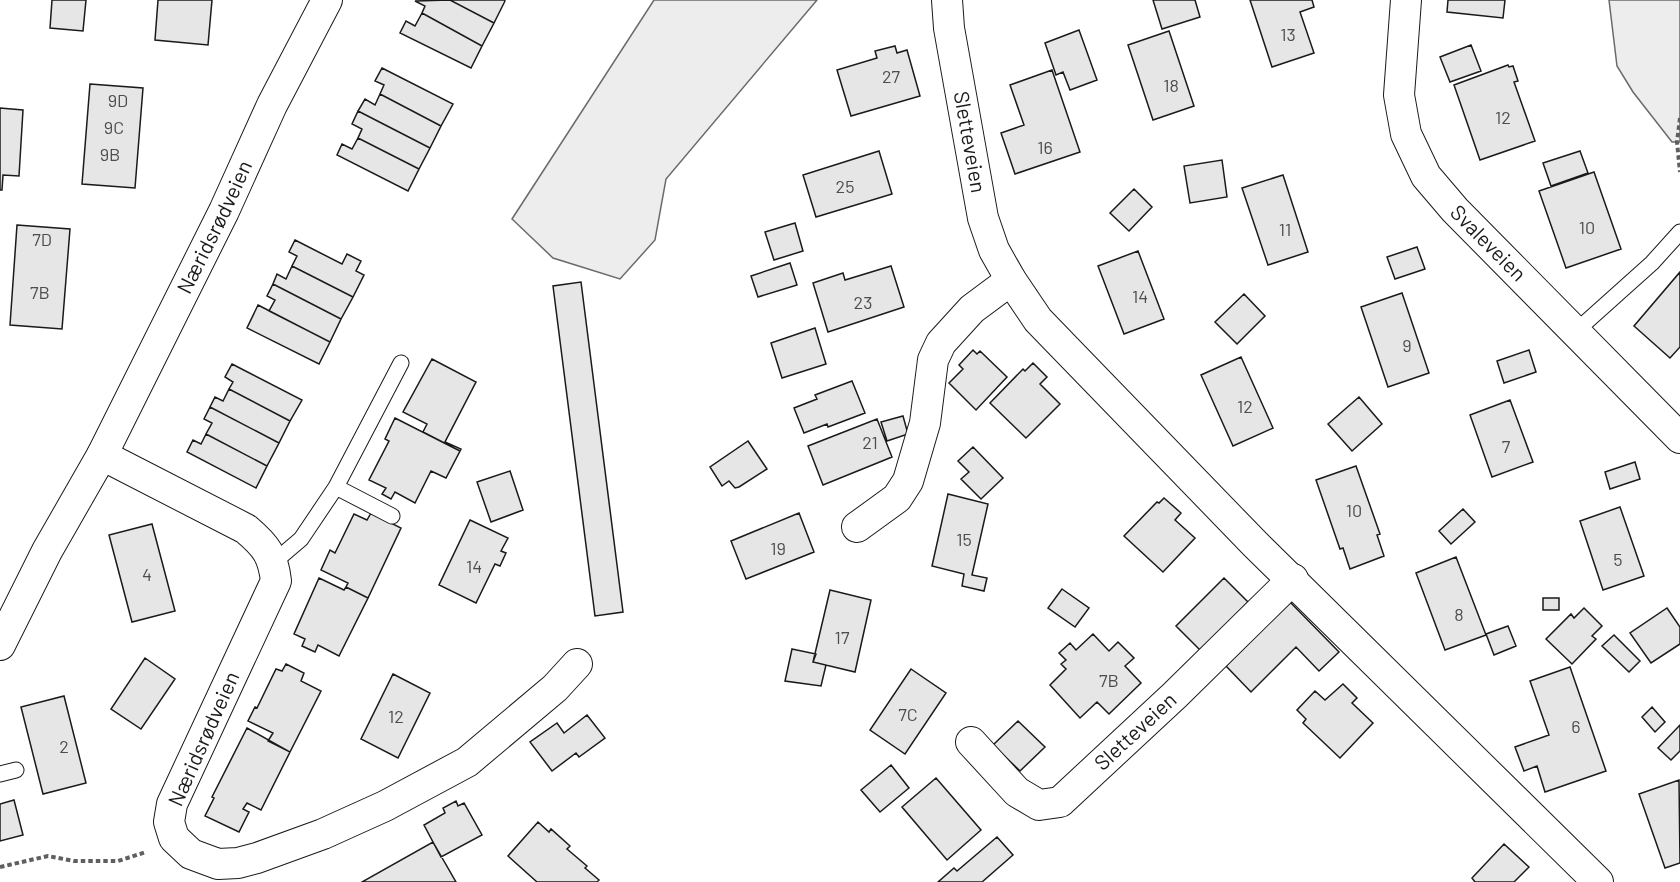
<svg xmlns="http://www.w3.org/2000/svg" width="1680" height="882" font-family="Barlow,sans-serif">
<rect width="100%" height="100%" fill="#fff"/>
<path fill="#ededed" stroke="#6a6a6a" stroke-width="1.5" d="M654,0h163l-151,179 -11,61 -35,39 -67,-21 -41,-39z
M1609,0h71v142h-8l-39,-50 -16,-26z"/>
<path fill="#e6e6e6" stroke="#1a1a1a" stroke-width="1.5" d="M52,0h34l-3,31 -33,-3z
M158,0h54l-4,45 -53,-5z
M450,0h54l1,1 -11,22z
M450,0l44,23 -12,23 -60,-33 3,-7 -10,-5z
M1153,0h42l5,17 -38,12z
M1250,0h62l2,7 -14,5 14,41 -42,14z
M1448,0h57l-2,18 -56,-6z
M422,13l60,33 -11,22 -71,-35 6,-12 9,5z
M1079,30l18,50 -27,10 -7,-18 -7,3 -11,-32z
M1169,31l25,75 -41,14 -25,-75z
M1471,45l10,26 -31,11 -10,-25z
M895,46l2,7 10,-3 13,46 -69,20 -14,-46 40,-12 -2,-7z
M1508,65l1,2 4,-1 5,15 -4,1 21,59 -55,19 -26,-75z
M382,68l71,36 -12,22 -61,-32 4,-9 -9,-4z
M1052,70l28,82 -65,22 -14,-41 23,-8 -14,-40z
M90,84l53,4 -8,100 -53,-4z
M380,94l61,32 -11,22 -72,-37 7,-12 10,6z
M0,108l23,2 -4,66 -16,-1 -1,15h-2z
M358,111l72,37 -11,21 -61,-31 4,-9 -10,-5z
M358,138l61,31 -11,22 -71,-36 5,-11 10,5z
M879,151l13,43 -76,23 -13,-42z
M1580,151l8,22 -37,13 -8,-23z
M1222,160l5,37 -37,6 -6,-37z
M1594,172l27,77 -55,19 -27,-77z
M1283,175l25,77 -40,13 -26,-77z
M1134,189l18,18 -23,24 -19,-18z
M795,223l8,28 -29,9 -9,-28z
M17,225l53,4 -8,100 -52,-4z
M295,240l47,24 5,-10 14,7 -5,10 8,4 -11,22 -61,-31 5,-10 -8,-4z
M1417,247l8,22 -30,10 -8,-22z
M1138,251l26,68 -40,15 -26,-68z
M790,263l7,22 -39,12 -7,-21z
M292,266l61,31 -12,22 -68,-35 4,-10 9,5z
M891,266l13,41 -76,25 -15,-49 30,-10 2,7z
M1680,272v75l-10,11 -36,-32z
M581,282l42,330 -28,4 -42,-330z
M273,284l68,35 -11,23 -61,-31 6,-11 -8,-4z
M1402,293l27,80 -41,14 -27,-80z
M1244,294l21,22 -28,28 -22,-22z
M258,305l72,37 -11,22 -72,-36z
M815,328l11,36 -44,14 -11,-35z
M973,350l4,4 3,-3 27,26 -31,33 -27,-27 14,-14 -4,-4z
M1529,350l7,22 -32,11 -7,-22z
M1241,357l32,71 -40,18 -32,-71z
M432,359l44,23 -31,60 16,7 -1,2 -37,-19 4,-8 -24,-12z
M1033,363l14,14 -7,7 20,20 -34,34 -36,-35 33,-34 2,2z
M232,364l70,36 -12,21 -61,-32 4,-7 -8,-5z
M852,381l13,32 -37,14 -1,-3 -23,9 -10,-25 23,-9 -2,-4z
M229,389l61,32 -11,22 -69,-36 5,-10 8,4z
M1359,397l23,27 -30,27 -24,-27z
M1510,400l23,62 -41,15 -22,-62z
M210,407l69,36 -12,23 -61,-32 6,-11 -8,-4z
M903,416l5,18 -21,7 -6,-19z
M395,418l65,33 -14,27 -15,-7 -16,32 -20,-11 -4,7 -9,-5 4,-6 -17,-8 20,-39 -4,-2z
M877,419l15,38 -69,28 -15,-39z
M206,434l61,32 -11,22 -69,-36 6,-12 8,4z
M748,441l19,28 -28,18 -4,1 -6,-7 -7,5 -12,-19z
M973,447l30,31 -22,21 -20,-20 8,-7 -11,-11z
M1635,462l5,17 -30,10 -5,-17z
M1356,466l24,68 -3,1 7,21 -34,13 -7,-21 -3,1 -24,-69z
M510,471l13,39 -32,12 -14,-40z
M948,494l40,10 -16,71 15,3 -3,13 -22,-5 2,-12 -32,-8z
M1164,498l17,15 -6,7 20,18 -32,34 -39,-36 33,-34 2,1z
M1620,507l24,69 -41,14 -23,-69z
M1463,509l12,13 -24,22 -12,-13z
M371,513l30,15 -33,70 -22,-11 2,-4 -27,-13 9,-20 5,3 19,-39 13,6z
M799,513l15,39 -68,27 -15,-38z
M470,520l38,18 -7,13 5,2 -6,13 -5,-2 -19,39 -37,-18z
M152,524l23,87 -43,11 -23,-87z
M1456,557l30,78 -41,15 -29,-77z
M319,578l25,12 2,-3 22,11 -29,58 -21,-11 -3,7 -13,-6 3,-7 -11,-5z
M1224,578l24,24 -47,49 -25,-25z
M1062,589l27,19 -14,19 -27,-19z
M830,590l41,10 -16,72 -42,-10z
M1543,598h16v12h-16z
M1290,602l49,50 -20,19 -23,-24 -45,45 -25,-26z
M1584,608l18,18 -10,10 4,3 -24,25 -26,-25 25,-25 3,4z
M1667,608l13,19v17l-29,19 -21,-30z
M1508,626l8,20 -22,9 -8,-21z
M1093,634l16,17 9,-9 16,16 -9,8 16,17 -32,31 -12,-12 -17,16 -30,-33 16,-16 -5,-5 5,-4 -7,-7 11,-10 6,7z
M1614,635l26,26 -11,11 -27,-26z
M792,649l24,5 -3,8 13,3 -5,21 -36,-5z
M145,658l30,21 -34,50 -30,-20z
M286,664l18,9 -3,8 20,10 -31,61 -22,-11 5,-8 -25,-12 7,-14 2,1 19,-39 6,2z
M1570,667l36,104 -61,21 -8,-26 -13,5 -9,-24 34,-12 -19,-54z
M911,669l35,24 -41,61 -35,-24z
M393,674l37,19 -32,65 -37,-19z
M1343,684l14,14 -5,5 21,20 -33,35 -37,-35 3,-4 -9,-9 18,-19 10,9z
M64,696l22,87 -43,11 -22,-87z
M1652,707l13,15 -10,10 -13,-15z
M587,715l18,23 -26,19 -3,-4 -24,18 -22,-29 27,-19 7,10z
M1018,721l27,26 -25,24 -27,-26z
M1680,725v26l-9,9 -13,-12z
M247,728l43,24 -29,58 -14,-7 -4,6 6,3 -10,20 -34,-16 9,-18 -2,-1z
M891,765l18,23 -29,24 -19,-22z
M936,778l45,52 -34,30 -45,-53z
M1679,780l1,83 -15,5 -26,-74z
M14,800l9,35 -23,6v-37z
M456,801l2,5 6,-3 18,32 -41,22 -17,-32 21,-12 -2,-5z
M538,822l11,10 2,-3 19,17 -3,3 20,17 -2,2 14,12 -2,2h-60l-29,-26z
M997,837l16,18 -31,27h-44l16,-14 3,3z
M433,842l23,40h-94z
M1504,844l25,23 -15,15h-39l-3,-4z"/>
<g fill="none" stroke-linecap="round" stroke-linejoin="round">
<g stroke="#1a1a1a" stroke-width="17">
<path id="lane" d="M1575,332l77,-69 28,-31
M336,487l56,29
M274,562l27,-23 35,-52 65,-124
M0,774l16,-4"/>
</g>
<g stroke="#1a1a1a" stroke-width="32">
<g id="street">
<path id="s1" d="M947,0l2,28 34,190 11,32 17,30 27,40 217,224 343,338"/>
<path id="s2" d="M1406,0l-7,95 7,39 20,42 29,34 225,228"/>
<path d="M102,455l144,74c20,17 27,26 30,52l-104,223 -3,18 5,16 17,16 27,10 20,-1 19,-5 66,-24 62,-28 82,-44 88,-74 22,-24"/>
<path d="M857,527l40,-29 11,-17 17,-58 8,-63 8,-17 31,-34 39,-29"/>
<path id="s3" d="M0,645l47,-94 55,-96 122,-244 48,-106 55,-105"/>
<path id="s4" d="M971,742l46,50 22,13 21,-3 115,-107 118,-116"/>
</g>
</g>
<path stroke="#5f5f5f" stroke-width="4" stroke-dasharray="4.5 3" stroke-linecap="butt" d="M1680,118l-3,24 3,30
M0,867l48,-11 26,5h44l28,-9"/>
<use href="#lane" stroke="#fff" stroke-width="15"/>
<use href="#street" stroke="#fff" stroke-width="30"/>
</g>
<g text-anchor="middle" stroke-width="4.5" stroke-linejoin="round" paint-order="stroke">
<g font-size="18" fill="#4d4d4d">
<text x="1288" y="41">13</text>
<text x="891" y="83">27</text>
<text x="1171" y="92">18</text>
<text x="118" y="107">9D</text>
<text x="1503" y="124">12</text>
<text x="114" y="134">9C</text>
<text x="1045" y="154">16</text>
<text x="110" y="161">9B</text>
<text x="845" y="193">25</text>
<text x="1587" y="234">10</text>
<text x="1285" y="236">11</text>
<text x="42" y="246">7D</text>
<text x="40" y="299">7B</text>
<text x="1140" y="303">14</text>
<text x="863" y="309">23</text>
<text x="1407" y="352">9</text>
<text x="1245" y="413">12</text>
<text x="870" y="449">21</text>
<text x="1506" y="453">7</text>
<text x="1354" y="517">10</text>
<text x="964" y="546">15</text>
<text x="778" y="555">19</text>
<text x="1618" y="566">5</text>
<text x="474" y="573">14</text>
<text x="147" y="581">4</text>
<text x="1459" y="621">8</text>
<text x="842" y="644">17</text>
<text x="1109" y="687">7B</text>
<text x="908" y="721">7C</text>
<text x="396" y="723">12</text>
<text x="1576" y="733">6</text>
<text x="64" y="753">2</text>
</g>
<g font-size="21" fill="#1a1a1a" stroke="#fff">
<text dy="7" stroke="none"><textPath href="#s1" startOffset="144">Sletteveien</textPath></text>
<text dy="7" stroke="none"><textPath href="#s3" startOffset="470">Næridsrødveien</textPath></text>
<text dy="7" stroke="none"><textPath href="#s2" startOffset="273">Svaleveien</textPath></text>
<text dy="7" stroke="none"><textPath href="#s4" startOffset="218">Sletteveien</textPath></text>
<text transform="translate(204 739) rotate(-66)" y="7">Næridsrødveien</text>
</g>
</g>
</svg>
